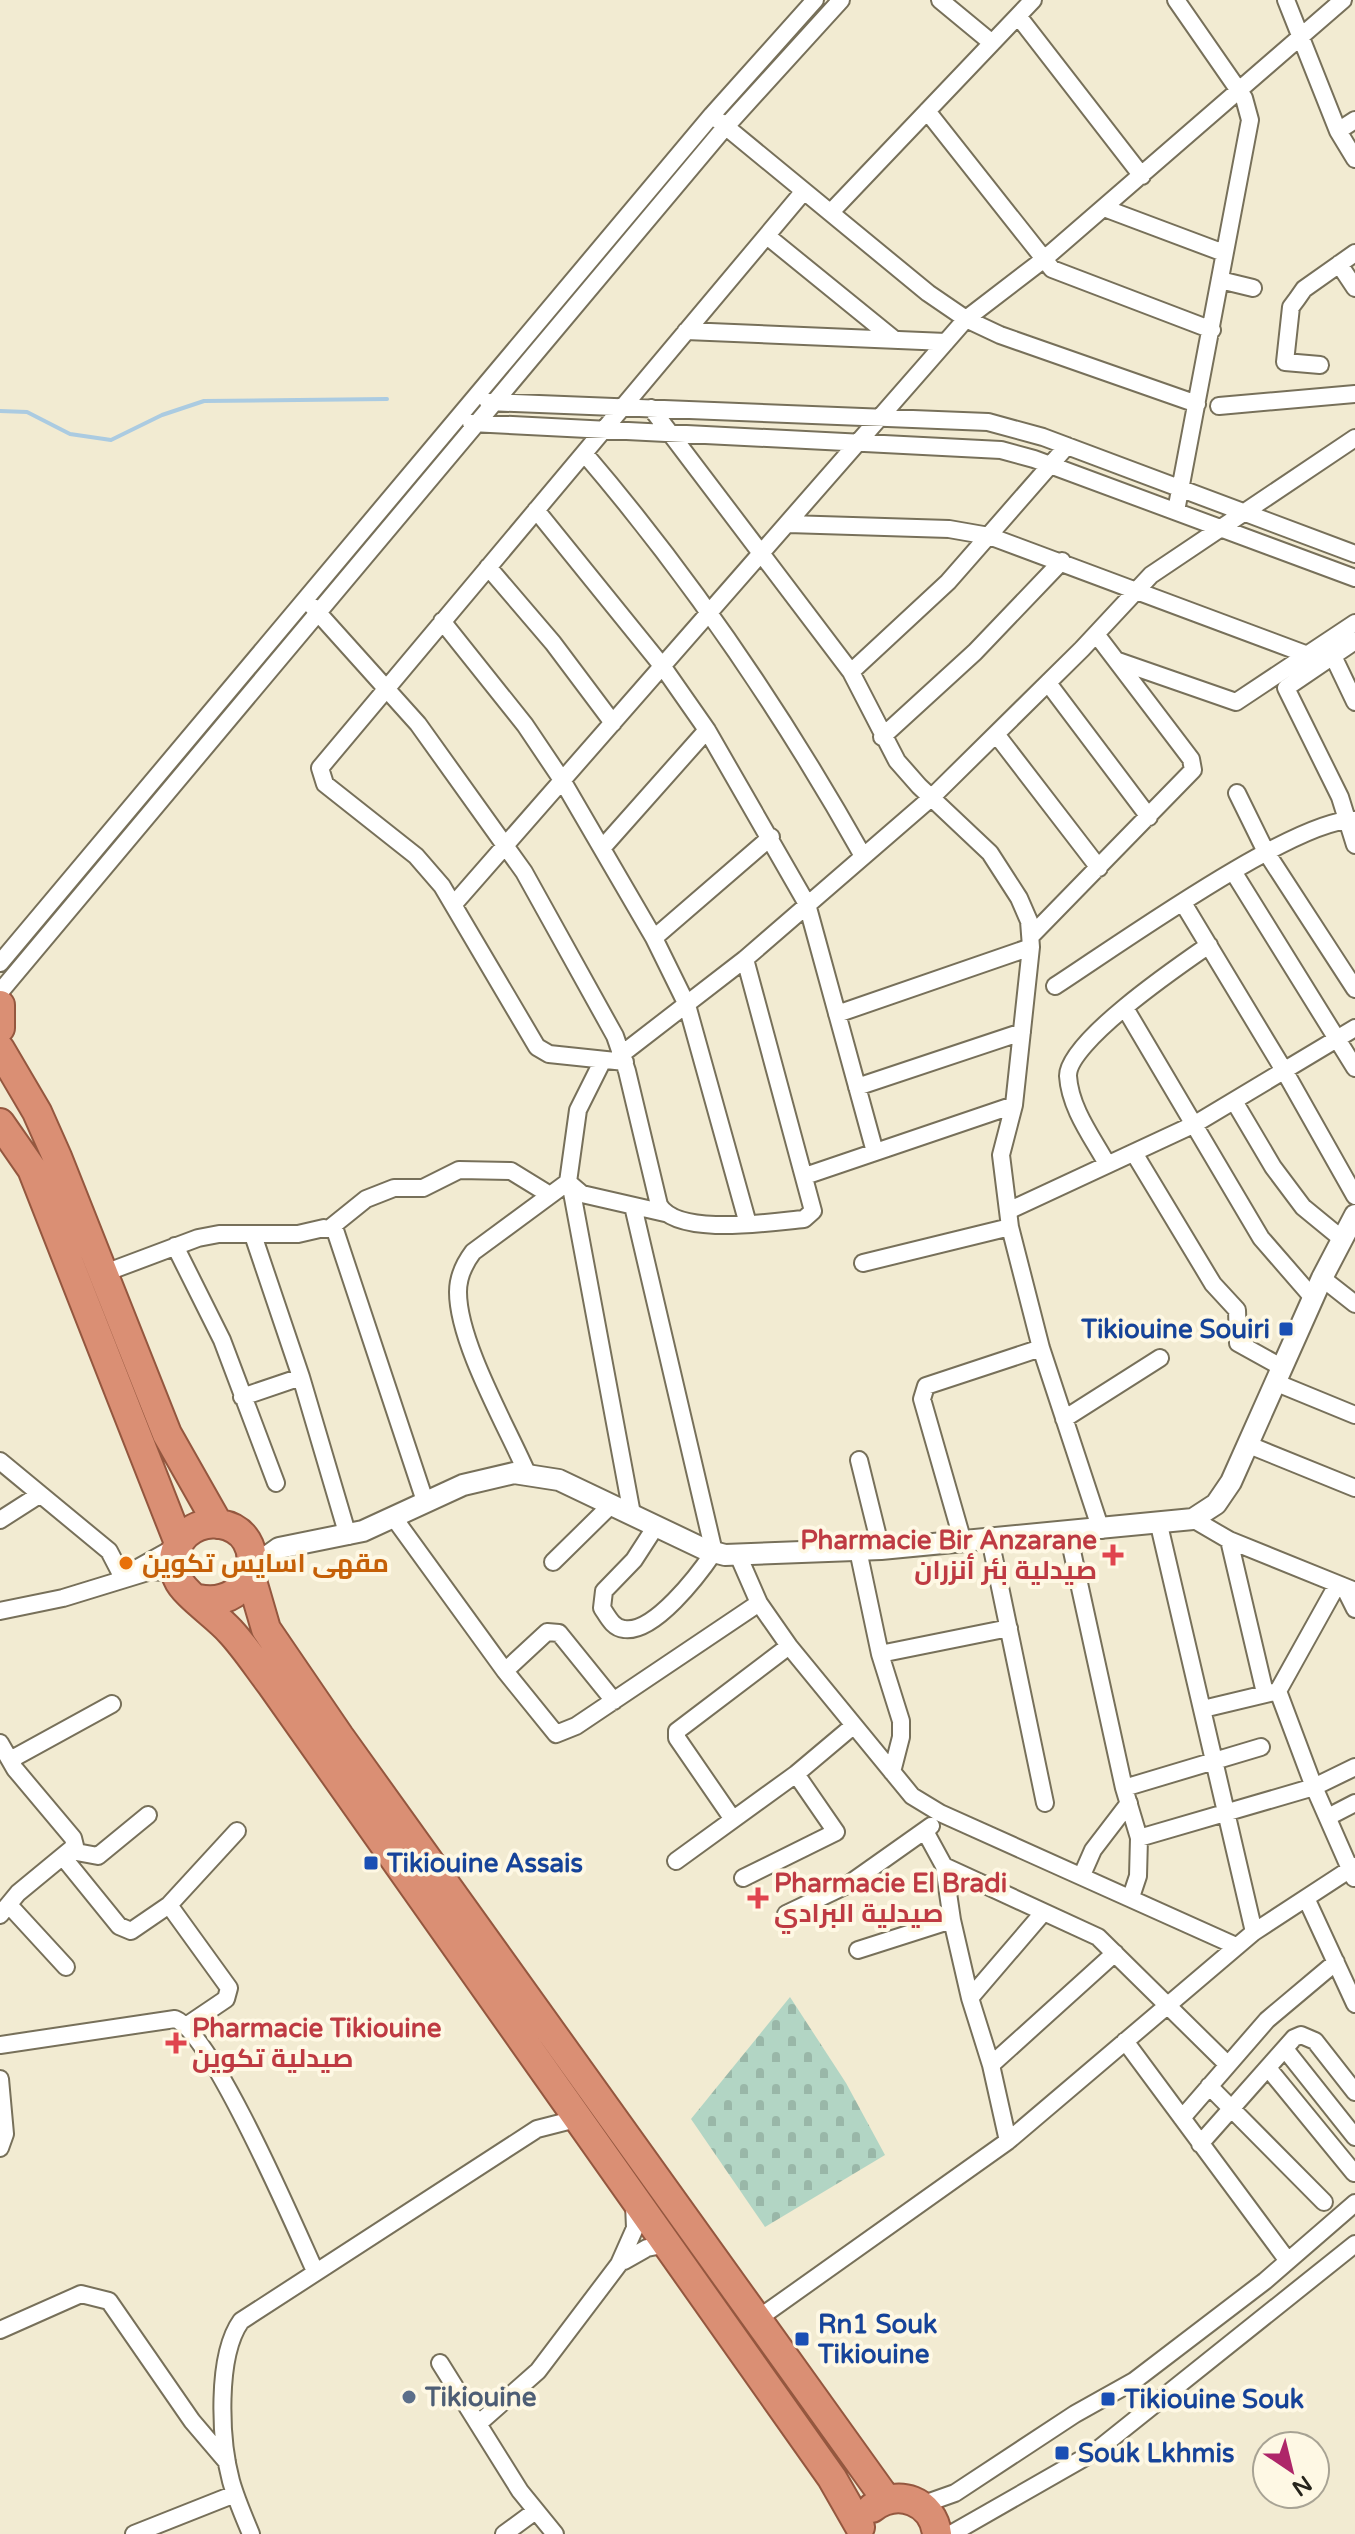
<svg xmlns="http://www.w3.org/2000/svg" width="1355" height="2534" font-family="'Varela Round',Cairo,sans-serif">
<defs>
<pattern id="cemetery-stones" width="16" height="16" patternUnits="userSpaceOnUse" patternTransform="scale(2)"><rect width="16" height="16" fill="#b2d5c4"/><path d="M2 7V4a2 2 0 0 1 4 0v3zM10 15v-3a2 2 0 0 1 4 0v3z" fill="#99b7a8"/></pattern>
</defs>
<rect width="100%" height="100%" fill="#f2ebd2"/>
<path fill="url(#cemetery-stones)" d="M790,1997l56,86 39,72 -120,72 -74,-108z"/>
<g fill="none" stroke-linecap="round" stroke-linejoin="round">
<path stroke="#abcbe1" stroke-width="4" d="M0,411l27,1 43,22 41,6 51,-25 42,-14 183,-2"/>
<g stroke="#77705a" stroke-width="20">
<path id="minor" d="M940,0l52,43
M1286,0l52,131 17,28
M1018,16l124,160
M927,111l125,158 160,61
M719,121l209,172 38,26 34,16 197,69
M1338,131l17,-11
M1104,208l120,45
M831,212l202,-212
M767,236l128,104
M1339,264l16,24
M1220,280l33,8
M686,331l260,11
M1320,365l-35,-3 6,-55 6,-8 7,-10 51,-36
M488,402l500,20 55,15 312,117
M1219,406l136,-12
M651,408l200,264 46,89 22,25 71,67 29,45 10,23 2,26 -17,158 -13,50 9,72 31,121 60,182
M471,423l530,27 33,9 321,119
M584,453c107,125 198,259 279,403
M536,510l127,157 44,63 100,174 68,248
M1176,511l74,-391 -6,-22 -68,-98
M788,524l161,5 40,7 319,119
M488,567l65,76 60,80
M312,606l106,118 106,148 91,164 12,35 32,134c19,32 112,17 145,14l9,-8 -68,-252
M442,621l83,104 37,55 92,158 33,67 61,219
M1355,641l-69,47 54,109 15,48
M1333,656l22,46
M1118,661l118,41 119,-79
M851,672l97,-90 119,-136
M1048,683l101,134
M996,734l103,134
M882,737l93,-85 87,-91
M1237,793l29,59 89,137
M604,846l103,-116
M1234,873l121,195
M1183,903l102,169 70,124
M454,904l512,-585 77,-59 300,-260
M1031,936l162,-166 -2,-11 -95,-125
M654,938l117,-101
M0,963l712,-848 103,-115
M1055,986c56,-36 243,-170 300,-166
M0,992l721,-860 120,-132
M1125,1008l136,230 53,61
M837,1014l194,-67
M622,1054l123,-95 186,-161 151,-149 69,-74 204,-137
M603,1060l-25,50 -10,72 14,12 83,19
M625,1062l-76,-8 -12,-7 -95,-161 -26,-30 -91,-72 -5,-16 484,-577
M857,1087l165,-55
M1234,1101l39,66 30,40 39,32
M1134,1153l79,131 24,26 1,33 45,25
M1107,1164c-15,-27 -37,-56 -39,-88 -1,-34 112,-111 141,-131
M805,1176l209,-71
M571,1187l61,327
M633,1206l81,346c-15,22 -60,82 -90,77 -11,-1 -16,-12 -22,-21l2,-17 30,-31 22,-34
M1008,1211l187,-87 160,-96
M330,1228l36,-29 28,-11h29l36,-18 52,1 39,24
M253,1235l48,142 47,159
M175,1246l47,94 54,143
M863,1263l147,-36
M102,1274l96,-36 21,-4h79l26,-6 11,2 90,271
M1322,1278l33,26
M1277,1383l78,32
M242,1397l59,-20
M1064,1419l96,-61
M1249,1445l106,43
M859,1460l22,89
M0,1461l109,90 14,27
M527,1473c-21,-48 -69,-131 -69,-181 0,-16 6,-28 15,-40l95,-70
M394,1518l111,153 51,63 20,-8 183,-123
M1193,1519l36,21 126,51
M0,1520l39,-25
M1159,1525l95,407
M1068,1533l56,255 15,50 -1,38 -7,21
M990,1539l55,264
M1229,1540l36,153
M963,1542l-41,-143 4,-13 115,-38
M858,1550l22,104 21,67v16l-9,35
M738,1555l21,48 30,43 123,150 28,17 296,133
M553,1562l59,-58
M134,1570l43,-24
M1345,1589l10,20
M0,1611l63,-13 88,-27 25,2
M880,1654l129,-26
M505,1671l42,-39 12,1 55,68
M1278,1691l36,96 40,91
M1203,1709l75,-18 59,-106
M0,1743l15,26 58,69 2,8 -57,47 -18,22
M10,1760l102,-56
M1124,1788l137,-41
M1328,1817l27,-14
M732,1818l-55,-80v-7l112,-85
M926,1833l18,33 8,54 18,78 21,67 17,76
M1139,1838l175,-51 41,-20
M71,1851l27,5 50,-41
M63,1857l56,69 12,5 38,-26 68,-74
M676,1861l120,-87 57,-48
M944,1866l154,71 129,127
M1082,1875l11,-25 36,-47
M743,1878l93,-46 -40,-58
M1306,1898l49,106
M9,1905l57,62
M169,1905l60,83 -3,11 -40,27
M786,1914l63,-30 82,-58
M858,1950l94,-30
M970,1998l72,-84
M1125,2041l163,220
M0,2045l175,-26c37,14 120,208 140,252
M1285,2049l70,88
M991,2065l124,-112
M1268,2068l86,105
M0,2079l5,55 -5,14
M1209,2086l115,116
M1182,2118l85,-98 69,-58
M1200,2144l94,-106 7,-3 14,6 40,51
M624,2261l23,-13 20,-4
M759,2318l249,-177 246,-209 101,-66
M0,2330l81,-36 28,7 83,120 35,41
M440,2363l80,128 35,43
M478,2424l60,-53 81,-107 16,-36 -1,-24
M921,2505l34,-12 120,-79 59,-33 131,-100 90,-78
M134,2534l101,-40
M251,2534c-7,-17 -15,-35 -20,-53 -11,-41 -15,-125 10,-160l296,-192 43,-11
M504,2534l30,-22
M951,2534l145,-83 259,-207"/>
</g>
<g stroke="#77705a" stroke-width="24">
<path id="tertiary" d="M251,1568l28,-20 84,-17 100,-46 51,-12 45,7 147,70 19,5 156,-6 312,-30 23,-15 15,-22 91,-204 33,-63"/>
</g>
<g stroke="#94573f" stroke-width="32">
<path id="trunk" d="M0,1005v23
M0,1049l37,63 20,45 110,277 51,90
M0,1123l32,46 147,374
M250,1574l16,55 73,107 547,763
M198,1599c60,12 73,-67 22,-75 -12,-2 -25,2 -34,10 -12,12 -16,30 -8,45 6,15 39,37 52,52 15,16 28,36 41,53l561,794 28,49
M872,2508c26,-20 61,-7 65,26"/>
</g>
<use href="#minor" stroke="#fff" stroke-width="16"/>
<use href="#tertiary" stroke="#fff" stroke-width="20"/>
<use href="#trunk" stroke="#da8f74" stroke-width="28"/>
</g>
<g fill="#1a4fb4" stroke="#fef8e4" stroke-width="3">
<rect x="1278" y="1321" width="16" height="16" rx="4"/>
<rect x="363" y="1855" width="16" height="16" rx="4"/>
<rect x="794" y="2331" width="16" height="16" rx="4"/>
<rect x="1100" y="2391" width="16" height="16" rx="4"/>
<rect x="1054" y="2445" width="16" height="16" rx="4"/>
</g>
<g fill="#e0444e" stroke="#fef8e4" stroke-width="3">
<path d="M1109 1543h8v8h8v8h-8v8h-8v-8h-8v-8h8z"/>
<path d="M754 1886h8v8h8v8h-8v8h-8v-8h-8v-8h8z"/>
<path d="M172 2031h8v8h8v8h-8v8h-8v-8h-8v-8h8z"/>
</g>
<circle fill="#e8710a" stroke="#fef8e4" stroke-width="3" cx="126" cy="1563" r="8"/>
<circle fill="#5c6f8a" stroke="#fef8e4" stroke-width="3" cx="409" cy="2397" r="8"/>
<g text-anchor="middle" stroke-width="8" stroke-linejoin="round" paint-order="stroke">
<g font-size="26" font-weight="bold" fill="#164399" stroke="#fef8e4" text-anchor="start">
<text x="1270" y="1338" text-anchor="end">Tikiouine Souiri</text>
<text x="387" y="1872">Tikiouine Assais</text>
<text x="818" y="2333">Rn1 Souk<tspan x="818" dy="30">Tikiouine</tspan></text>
<text x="1124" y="2408">Tikiouine Souk</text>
<text x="1078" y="2462">Souk Lkhmis</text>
</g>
<g font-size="26" font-weight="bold" fill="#be3a42" stroke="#fef8e4" text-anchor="start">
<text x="1097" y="1549" text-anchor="end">Pharmacie Bir Anzarane<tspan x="1097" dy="30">صيدلية بئر أنزران</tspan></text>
<text x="774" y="1892">Pharmacie El Bradi<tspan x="774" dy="30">صيدلية البرادي</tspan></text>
<text x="192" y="2037">Pharmacie Tikiouine<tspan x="192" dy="30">صيدلية تكوين</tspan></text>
</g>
<g font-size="26" font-weight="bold" fill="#c56008" stroke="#fef8e4" text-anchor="start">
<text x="142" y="1572">مقهى اسايس تكوين</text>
</g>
<g font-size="26" font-weight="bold" fill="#4e5e75" stroke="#fef8e4" text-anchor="start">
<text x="425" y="2406">Tikiouine</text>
</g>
</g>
<g transform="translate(1291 2470) rotate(145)"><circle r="38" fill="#fef8e4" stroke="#a8a394" stroke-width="2"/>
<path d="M0-6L14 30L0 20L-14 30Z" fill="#ae2669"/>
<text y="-12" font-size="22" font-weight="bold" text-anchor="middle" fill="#26241b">N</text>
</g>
</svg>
